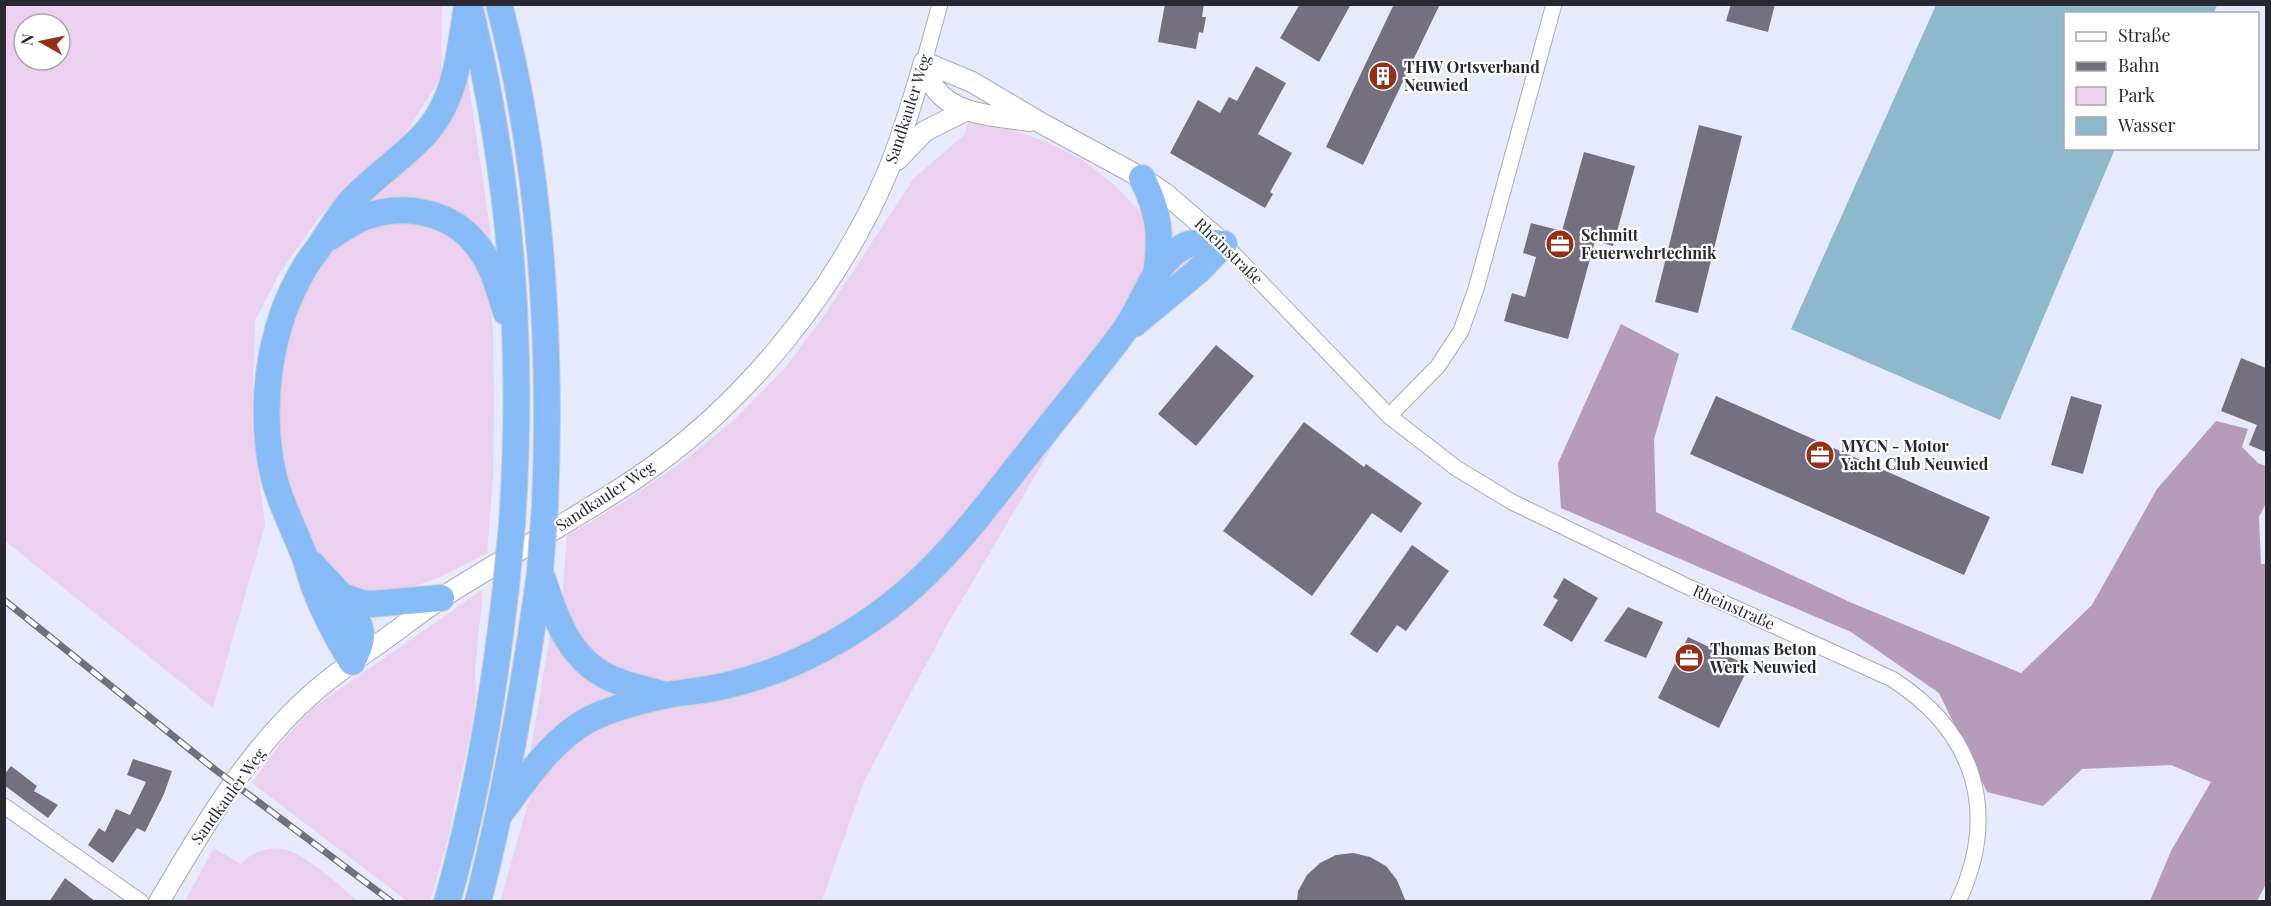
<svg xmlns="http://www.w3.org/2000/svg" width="2271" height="906" font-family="'Playfair Display',serif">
<rect width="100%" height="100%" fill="#e6eafc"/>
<path fill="#ecd0ef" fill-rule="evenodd" d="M4,5h438l-1,72 -42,67 -49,41 -30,31 -41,58 -24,47 -3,99 13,105 -52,183 -208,-167zM24,24h36v36h-36z
M466,66l28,190 -23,-29 -117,-12z
M968,122l31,3 50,18 34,17 31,25 29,30 11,38 -36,70 -152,190 -45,50 -42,36 -37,26 -34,18 -34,15 -42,14 -28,6 -25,3 -25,-1 -45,-13 -30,-29 -17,-40 5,-62 60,-36 62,-43 46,-38 49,-50 42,-56 88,-135 50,-43z
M397,220l40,7 34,25 19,44 3,36 1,74 -1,73 -6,74 -47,24 -44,16 -45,-3 -29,-25 -10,-19 -23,-58 -10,-58 1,-43 7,-45 13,-38 13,-27 19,-26 20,-16z
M1052,447l-106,180 -82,154 -42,120 -322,1 28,-99 13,-27 18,-23 52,-34 187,-46 192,-156z
M483,589l-8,80 1,30 -6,36 -23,107 -17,59h-23l-155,-118 30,-42 31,-33z
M551,630l81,63 -104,73z
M214,848l27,16c9,-11 27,-18 42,-15 20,3 58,37 73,51v1h-171z"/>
<path fill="#b79bba" d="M1621,324l58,30 -25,85 2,73 196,91 169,70 71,-68 65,-116 59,-68 32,8 -6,18 16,16 8,3v37l-7,14 2,47h5v320l-9,17h-107l21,-50 40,-69 -40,-17 -89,4 -39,37 -56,-14 -48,-99 -88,-61 -290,-124 -3,-45z"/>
<path fill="#8eb9cd" d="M1936,5h281l-3,8 -148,1v134l49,1 -115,271 -209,-91z"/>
<path fill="#757080" d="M1165,4h39l-2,13h4l-3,16 -4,-1 -3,17 -38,-7z
M1300,4h51l-32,58 -39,-24z
M1394,4h46l-77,161 -37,-18z
M1731,4h44l-7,28 -42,-11z
M1256,66l30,17 -28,51 34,19 -22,39 3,2 -8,14 -95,-55 28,-53 22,13 9,-16 8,4z
M1699,125l43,11 -44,177 -43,-11z
M1584,152l51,14 -22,80 -18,-5 -27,98 -64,-18 8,-28 13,4 11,-40 -13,-4 8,-30 31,8z
M1216,345l38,31 -58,70 -38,-32z
M2241,358l25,10v84l-17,-7 8,-20 -36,-14z
M1716,396l274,121 -26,58 -274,-121z
M2071,396l31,9 -19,69 -32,-9z
M1304,422l60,45 2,-3 56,39 -21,30 -29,-20 -60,83 -89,-65z
M1412,545l37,26 -43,60 -9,-6 -20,28 -27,-19z
M1564,578l34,20 -26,44 -29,-17 15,-25 -5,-3z
M1628,607l35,15 -17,36 -42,-17z
M1688,637l61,29 -30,62 -61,-30z
M133,759l39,12 -8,23 -19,38 -8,-4 -24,35 -25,-18 11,-17 6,4 11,-23 14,6 16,-33 -19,-7z
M11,766l26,20 -3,5 24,14 -10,13 -44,-33v-10z
M1353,853l17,4 16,9 11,14 9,22h-109l1,-11 9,-16 13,-12 16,-8z
M65,878l31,24h-47z"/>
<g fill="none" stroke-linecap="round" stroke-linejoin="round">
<g stroke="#a8abbd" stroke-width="17">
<path id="minor" d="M924,62l16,-58
M1224,244l165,172 67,52 56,34 170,82 210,95c83,53 108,133 66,223
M1389,416l49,-50 23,-35 15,-42 78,-285
M4,806l137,96"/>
</g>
<g stroke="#a8abbd" stroke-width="22">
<path id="tertiary" d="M924,62l48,20 69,41 101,55 24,16 58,50
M924,62c3,8 6,19 11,26 19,28 64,28 94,33
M897,160l28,-29 42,-21
M159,902c44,-75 90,-154 156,-211 21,-18 44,-34 66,-49 21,-15 41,-31 62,-45 64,-41 131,-77 195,-120 105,-71 199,-186 249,-304 15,-36 26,-73 37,-111"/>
</g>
<g stroke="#d0d0d1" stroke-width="28">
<path id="trunk" d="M499,4c42,160 53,337 46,501
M471,13c41,170 53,336 41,511
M1142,178c17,34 20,57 14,95
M330,237c11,-7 21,-14 32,-19 41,-16 91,-7 117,30 14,18 20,42 27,64
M1134,324l64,-53 26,-27
M312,564c15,18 48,46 49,71 0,9 -5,19 -9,27
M542,577c14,43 29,87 75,104 16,6 33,10 49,14
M339,595l22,8 11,1 69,-6
M352,662c-14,-23 -27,-47 -37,-73 -4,-11 -7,-23 -11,-34 -10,-26 -23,-50 -30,-77 -16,-69 -6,-150 31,-211 5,-9 13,-17 18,-26 10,-14 18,-29 29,-41 22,-23 49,-41 71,-64 34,-35 37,-86 44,-132
M499,815c26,-34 51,-74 89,-95 22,-11 55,-20 79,-25 17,-3 35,-4 53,-8 79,-17 160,-64 216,-123 33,-33 61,-72 90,-108 32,-41 65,-81 96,-122 21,-27 28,-64 56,-84 14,-11 30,-8 46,-6
M447,902c30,-104 47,-209 59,-315
M478,902c28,-109 47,-219 62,-330"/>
</g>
<use href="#minor" stroke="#fff" stroke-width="15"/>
<use href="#tertiary" stroke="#fff" stroke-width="20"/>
<use href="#trunk" stroke="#88bcf8" stroke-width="26"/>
<g stroke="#6f717c" stroke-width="7">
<path id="rail" d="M4,600l209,168 179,134"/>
</g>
<use href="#rail" stroke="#fff" stroke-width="4.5" stroke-dasharray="14" stroke-linecap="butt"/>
<g stroke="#d0d0d1" stroke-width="28" stroke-linecap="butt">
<path id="trunk-bridge" d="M540,572l5,-67
M506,587l6,-63"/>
</g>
<use href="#trunk-bridge" stroke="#88bcf8" stroke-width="26"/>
</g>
<defs>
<g id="building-disc" transform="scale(1.5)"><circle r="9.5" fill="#972f16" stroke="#fff"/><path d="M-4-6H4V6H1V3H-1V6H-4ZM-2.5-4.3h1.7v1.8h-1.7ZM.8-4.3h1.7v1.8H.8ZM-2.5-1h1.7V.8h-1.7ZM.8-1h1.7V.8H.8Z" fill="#fff"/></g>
<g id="office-disc" transform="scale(1.5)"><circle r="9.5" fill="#972f16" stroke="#fff"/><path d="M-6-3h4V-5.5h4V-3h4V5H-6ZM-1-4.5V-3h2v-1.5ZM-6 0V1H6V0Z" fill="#fff"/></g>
</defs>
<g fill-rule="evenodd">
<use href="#building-disc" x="1383" y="76"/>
<use href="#office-disc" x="1560" y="244"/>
<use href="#office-disc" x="1820" y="455"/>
<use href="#office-disc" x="1689" y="658"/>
</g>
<g text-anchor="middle" stroke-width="4.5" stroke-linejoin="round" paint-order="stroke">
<g font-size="16" font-weight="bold" fill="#282930" stroke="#fff" text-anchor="start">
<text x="1404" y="73">THW Ortsverband<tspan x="1404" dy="18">Neuwied</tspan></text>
<text x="1581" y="241">Schmitt<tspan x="1581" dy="18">Feuerwehrtechnik</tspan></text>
<text x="1841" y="452">MYCN - Motor<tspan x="1841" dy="18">Yacht Club Neuwied</tspan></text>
<text x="1710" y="655">Thomas Beton<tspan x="1710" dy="18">Werk Neuwied</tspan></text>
</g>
<g font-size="16" fill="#282930" stroke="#fff">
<text transform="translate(908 109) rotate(-72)" y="6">Sandkauler Weg</text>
<text transform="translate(1229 251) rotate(44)" y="6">Rheinstraße</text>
<text transform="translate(605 496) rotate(-33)" y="6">Sandkauler Weg</text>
<text transform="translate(1734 607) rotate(24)" y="6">Rheinstraße</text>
<text transform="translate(228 796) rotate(-54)" y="6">Sandkauler Weg</text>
</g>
</g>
<rect width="2271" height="906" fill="none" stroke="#282930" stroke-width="12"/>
<rect x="2064" y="12" width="195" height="138" fill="#ffffff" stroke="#a9a9ac" stroke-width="1.5"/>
<rect x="2076" y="32" width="30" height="9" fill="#ffffff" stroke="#a9a9ac" stroke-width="1.5"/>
<text x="2118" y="42" font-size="18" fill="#282930">Straße</text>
<rect x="2076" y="62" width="30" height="9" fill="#6f717c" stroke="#a9a9ac" stroke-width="1.5"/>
<text x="2118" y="72" font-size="18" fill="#282930">Bahn</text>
<rect x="2076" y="87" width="30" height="18" fill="#ecd0ef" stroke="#a9a9ac" stroke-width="1.5"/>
<text x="2118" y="102" font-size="18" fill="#282930">Park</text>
<rect x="2076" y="117" width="30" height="18" fill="#8eb9cd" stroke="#a9a9ac" stroke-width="1.5"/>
<text x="2118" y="132" font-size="18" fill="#282930">Wasser</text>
<g transform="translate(42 42) rotate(279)"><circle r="28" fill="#ffffff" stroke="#a9a9ac" stroke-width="1.5"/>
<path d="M0-4.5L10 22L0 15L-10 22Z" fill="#972f16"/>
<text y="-9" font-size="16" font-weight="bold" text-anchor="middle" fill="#282930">N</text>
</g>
</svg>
